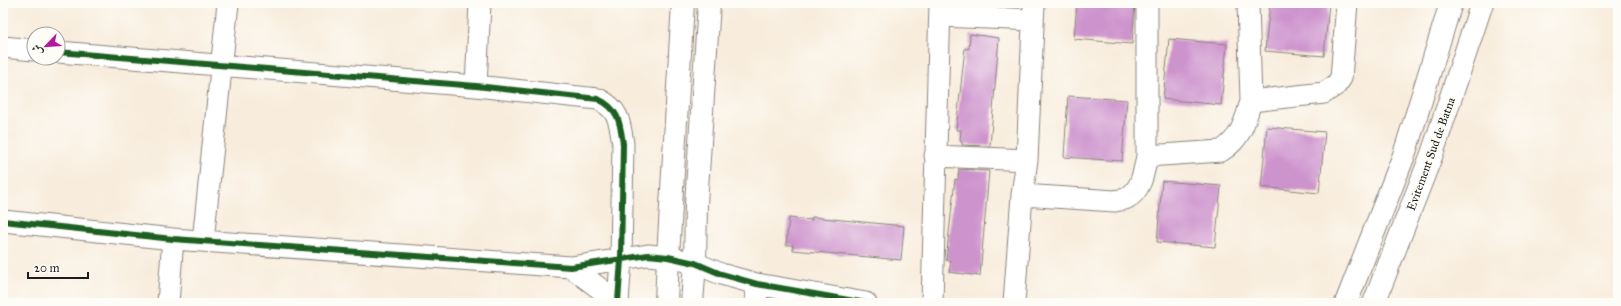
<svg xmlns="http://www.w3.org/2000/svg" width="1621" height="306" font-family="'IM FELL Great Primer',Amiri,serif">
<rect width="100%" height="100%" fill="#fdfcf7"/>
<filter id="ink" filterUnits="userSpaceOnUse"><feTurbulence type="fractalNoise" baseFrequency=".025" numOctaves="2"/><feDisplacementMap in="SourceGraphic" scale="8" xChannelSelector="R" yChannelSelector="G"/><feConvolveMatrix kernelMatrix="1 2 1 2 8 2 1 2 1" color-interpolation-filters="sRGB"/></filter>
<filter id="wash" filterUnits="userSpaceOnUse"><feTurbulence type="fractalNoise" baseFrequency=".012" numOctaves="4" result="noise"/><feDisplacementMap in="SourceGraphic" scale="16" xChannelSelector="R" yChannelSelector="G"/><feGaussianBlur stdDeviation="0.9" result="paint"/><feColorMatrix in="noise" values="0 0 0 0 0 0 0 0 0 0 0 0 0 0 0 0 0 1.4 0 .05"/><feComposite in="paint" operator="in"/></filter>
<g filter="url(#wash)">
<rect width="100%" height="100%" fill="#f8ecdc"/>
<g id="blocks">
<path fill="#cd93cd" d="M1077,3h58l-3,41 -58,-5z
M1270,3h59l-5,53 -59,-5z
M970,34l29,4 -9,108 -28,-1v-3l-2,-1 1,-11h-5l9,-82 4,1z
M1169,39l58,5 -6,61 -58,-6z
M1068,96l59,4 -5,61 -58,-4z
M1267,127l58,5 -6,61 -58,-6z
M959,169l30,2 -9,105 -31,-4 2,-11 -5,-1 9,-81 3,1z
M1162,181l59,5 -6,61 -58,-5z
M812,217l92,9 -3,34 -108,-10v-5h-7l3,-27 23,2z"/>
</g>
</g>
<g filter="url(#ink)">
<use href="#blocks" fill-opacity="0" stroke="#8a847c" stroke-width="1"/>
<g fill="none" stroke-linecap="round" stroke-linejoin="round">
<g stroke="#8a847c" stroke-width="23">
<path id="minor" d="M1147,3v153
M1248,3l3,98
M940,16l92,4
M3,47l31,3
M58,52l418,34 122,13c21,10 22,23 25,45l-2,116 -3,41
M476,86l4,-83
M935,156l92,4
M1022,195l93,6c4,-1 9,-1 12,-3 15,-8 17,-28 20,-42l74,-5c20,-12 24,-29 30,-50l73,-8 12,-8 5,-7 6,-75
M3,221l170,18 398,28 77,-12 20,2 27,6 26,11 36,10 109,19
M203,241l25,-238
M571,267l48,36
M168,303l5,-64
M756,303l1,-19
M932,303l8,-300
M1014,303l8,-108 5,-35 7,-157"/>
</g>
<g stroke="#8a847c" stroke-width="24">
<path id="major" d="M666,303l2,-46 15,-254
M692,303l3,-40 1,-59 13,-201"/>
</g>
<g stroke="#8a847c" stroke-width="24">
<path id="highway" d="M1346,303l58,-148 47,-152
M1374,303l58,-149 50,-151"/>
</g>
<use href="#minor" stroke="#fff" stroke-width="21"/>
<use href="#major" stroke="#fff" stroke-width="22"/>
<use href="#highway" stroke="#fff" stroke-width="22"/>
<g stroke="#fdfcf7" stroke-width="8">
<path id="cycleway" d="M58,52l418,34 122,13c21,10 22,23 25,45l-2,116 -3,41
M3,221l170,18 398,28 77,-12 20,2 27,6 26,11 36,10 109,19"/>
</g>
<use href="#cycleway" stroke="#1b5e20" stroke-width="6"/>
</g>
</g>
<g text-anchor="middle" stroke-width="4" stroke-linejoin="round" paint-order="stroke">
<g font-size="12" fill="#1c1c1c" stroke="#fdfcf7">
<text transform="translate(1431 154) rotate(-70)" y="4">Evitement Sud de Batna</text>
</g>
</g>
<rect width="1621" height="306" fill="none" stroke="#fdfcf7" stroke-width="16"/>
<g transform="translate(46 46) rotate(245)"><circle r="19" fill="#fdfcf7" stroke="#a3a29f"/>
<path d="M0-3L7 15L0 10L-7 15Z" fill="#b5179e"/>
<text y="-6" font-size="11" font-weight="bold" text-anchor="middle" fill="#1c1c1c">ش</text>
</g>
<path d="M28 272v6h60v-6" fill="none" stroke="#1c1c1c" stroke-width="2"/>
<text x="34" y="272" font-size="12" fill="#1c1c1c" stroke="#fdfcf7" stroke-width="3" paint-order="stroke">20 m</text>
</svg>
